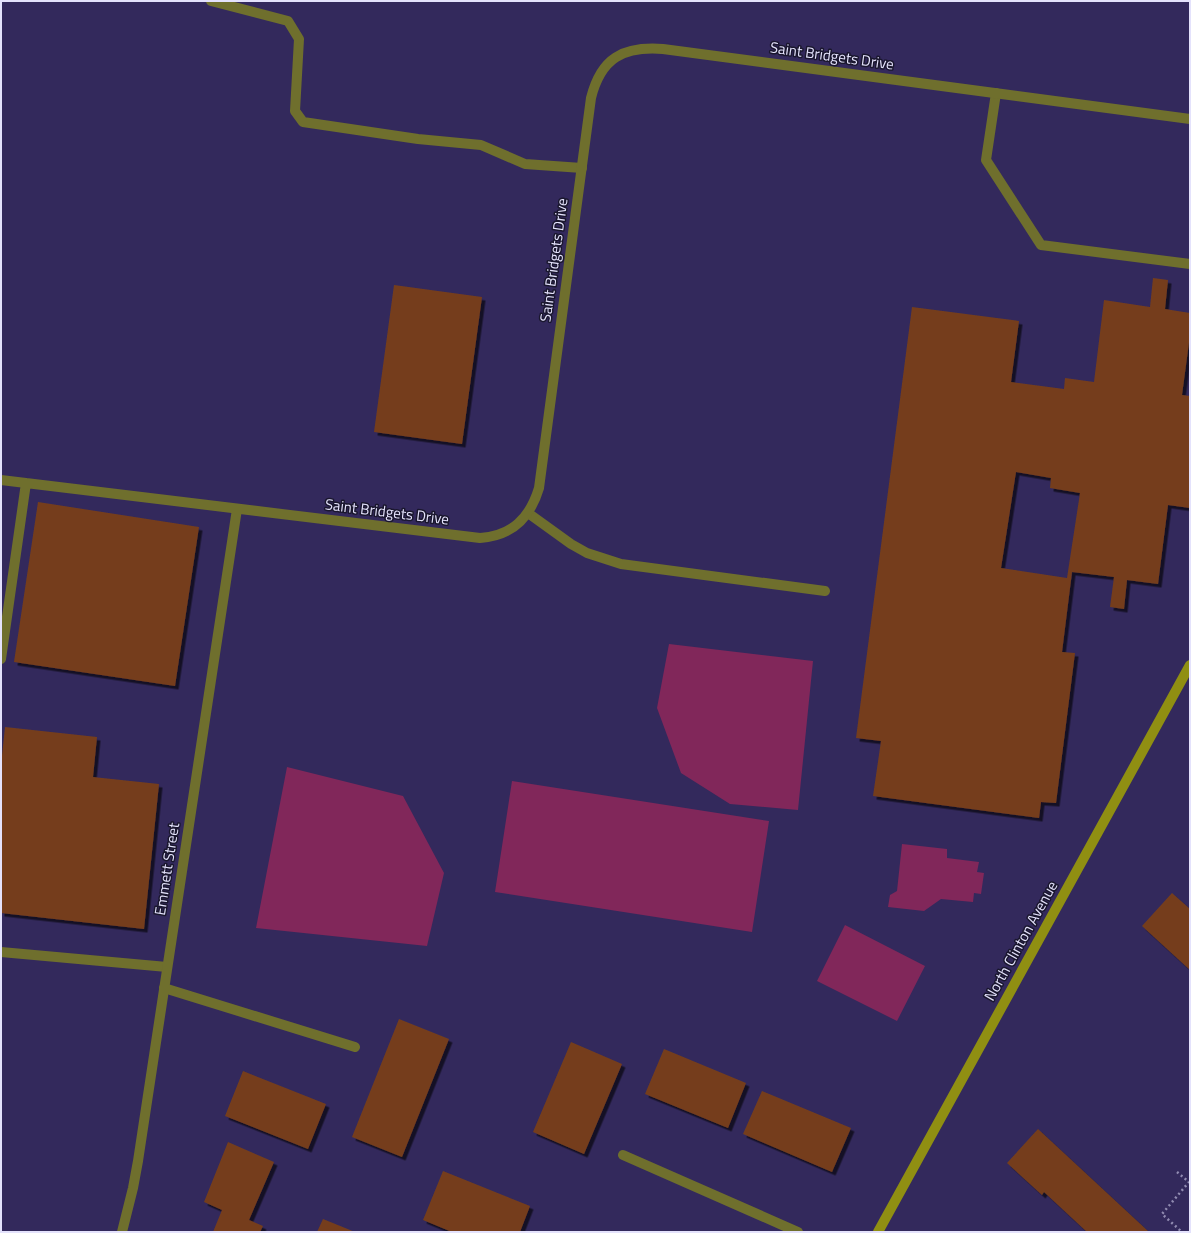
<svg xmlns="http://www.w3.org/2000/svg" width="1191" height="1233" font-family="'Titillium Web',sans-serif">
<defs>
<filter id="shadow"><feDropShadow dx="3.5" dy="3.5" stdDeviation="0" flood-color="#0009"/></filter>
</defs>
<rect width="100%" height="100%" fill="#33295c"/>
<path fill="#81275a" d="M669,644l144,17 -15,149 -68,-6 -49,-31 -24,-65z
M287,767l116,29 41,77 -17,73 -171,-18z
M512,781l257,40 -17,111 -257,-40z
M902,844l45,5v9l32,4 -2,10 7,1 -3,21 -7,-1 -1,9 -32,-3 -17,12 -36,-4 2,-12 7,-4z
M845,925l80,41 -28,55 -80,-40z"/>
<path fill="#743e1d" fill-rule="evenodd" filter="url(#shadow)" d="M1153,278l15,2 -3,29 25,4v22l-8,60 8,1v112l-22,-3 -10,79 -31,-4 -3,29 -14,-2 4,-30 -42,-5 -10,80 13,1 -19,150 -15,-1 -2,16 -166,-22 8,-55 -25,-3 56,-431 107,14 -8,61 53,7 1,-11 29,4 10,-82 46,7zM1016,472l35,6 -1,10 30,5 -13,85 -66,-10z
M394,285l88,12 -20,147 -88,-12z
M38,502l161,25 -24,159 -161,-24z
M5,727l92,10 -4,40 66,7 -15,145 -143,-16v-148z
M1172,893l18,16v61l-48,-44z
M399,1019l50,20 -47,118 -50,-20z
M571,1042l51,22 -38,90 -51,-22z
M664,1049l82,34 -18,45 -83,-34z
M243,1071l83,33 -18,45 -83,-33z
M762,1091l89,37 -19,44 -89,-38z
M1038,1129l111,103h-62l-43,-40 -2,3 -35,-32z
M228,1142l46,20 -25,58 14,6 -3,6h-47l9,-22 -18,-8z
M443,1171l87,35 -10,26h-68l-29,-12z
M323,1219l32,13h-38z"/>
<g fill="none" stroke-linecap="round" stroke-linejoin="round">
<path stroke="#918bb1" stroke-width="2.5" stroke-dasharray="2 3" stroke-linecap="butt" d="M1177,1172l12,10 -27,32 20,18"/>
<path stroke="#6f6f2d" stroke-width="10" d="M211,1l77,20 11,18 -4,72 8,11 115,17 63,6 44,19 57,4
M996,93l-10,67 55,85 149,19
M528,513l43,31 16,9 34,11 204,27
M1,952l166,15
M164,988l191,59
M623,1155l175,77"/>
<path stroke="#6f6f2d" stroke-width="10" d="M1,480l479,58c32,-2 50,-20 59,-50l52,-390c10,-40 32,-52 72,-49l527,70
M1,659l25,-176
M122,1232l11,-44 5,-27 99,-652"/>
<path stroke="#908f12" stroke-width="10" d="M878,1232l312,-567"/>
</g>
<g text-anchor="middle" stroke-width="3" stroke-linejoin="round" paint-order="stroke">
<g font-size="15" fill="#e4e2fc" stroke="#1a172e">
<text transform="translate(832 56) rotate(8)" y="5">Saint Bridgets Drive</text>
<text transform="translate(554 260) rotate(-82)" y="5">Saint Bridgets Drive</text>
<text transform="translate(387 512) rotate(7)" y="5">Saint Bridgets Drive</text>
<text transform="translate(167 869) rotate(-81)" y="5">Emmett Street</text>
<text transform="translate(1021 941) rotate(-61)" y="5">North Clinton Avenue</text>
</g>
</g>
<rect width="1191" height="1233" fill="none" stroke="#e4e2fc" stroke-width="4"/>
</svg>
